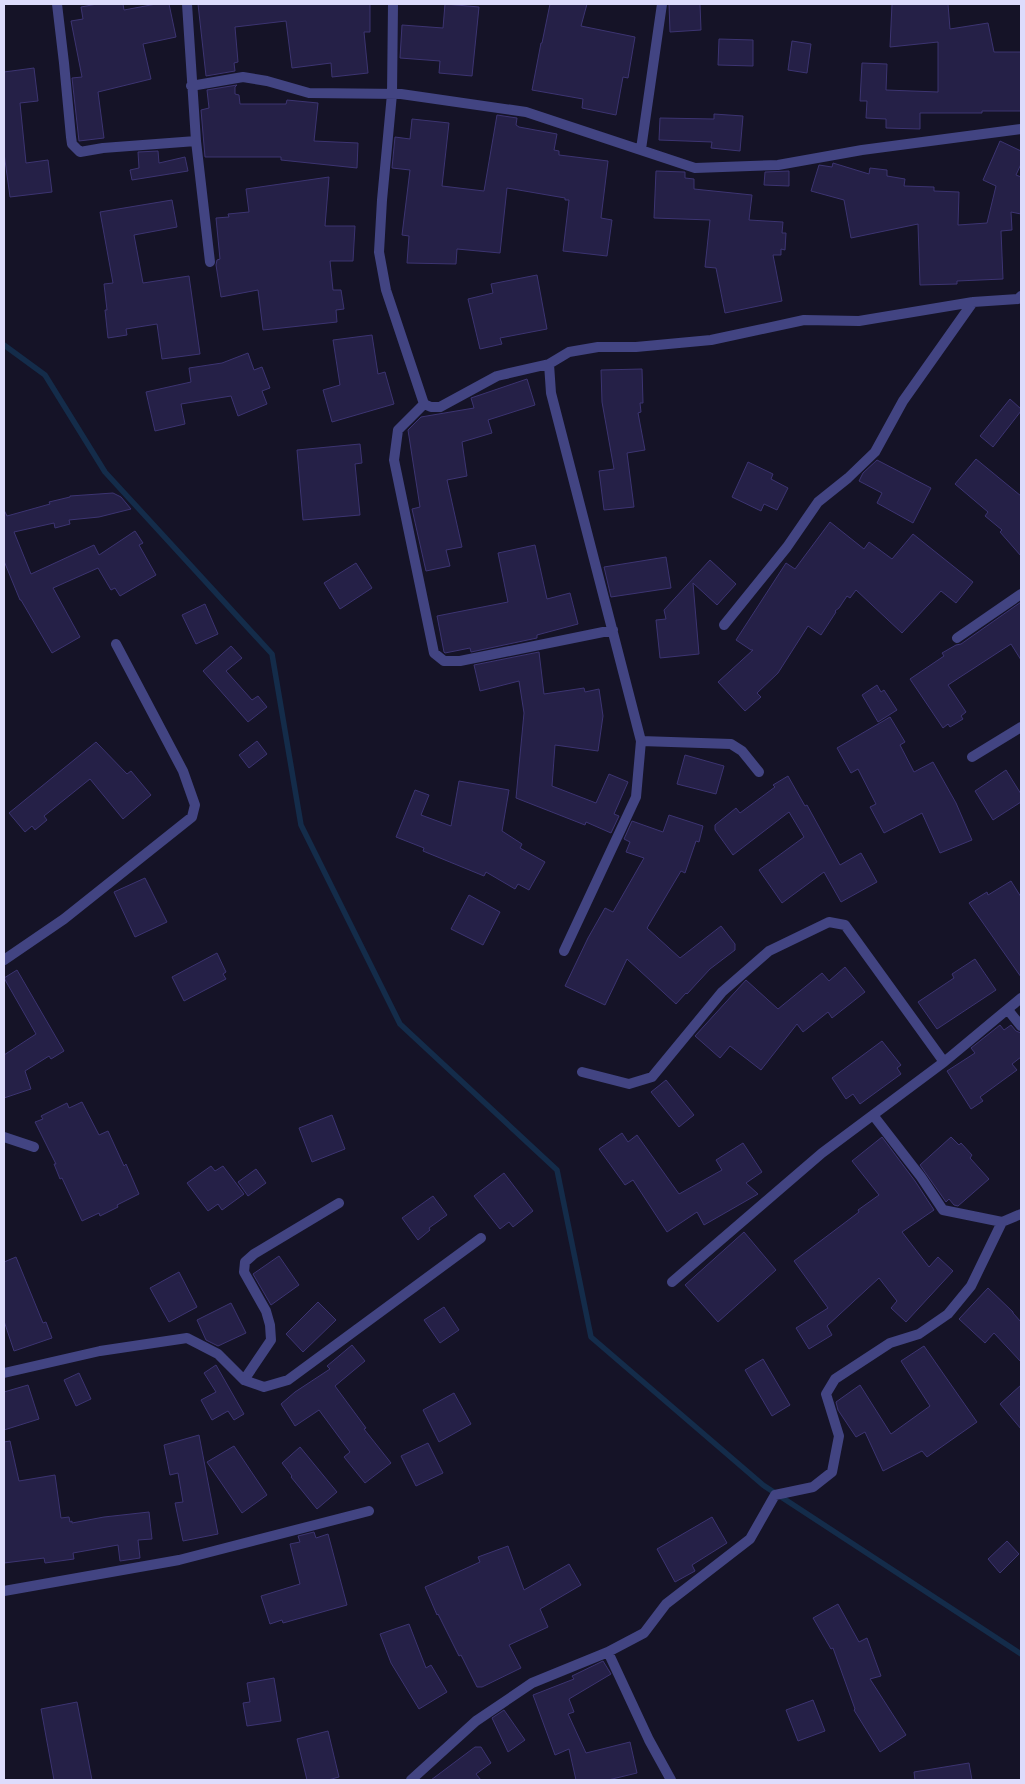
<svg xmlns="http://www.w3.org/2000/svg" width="1025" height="1784" font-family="Rubik,sans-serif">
<rect width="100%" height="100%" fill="#151327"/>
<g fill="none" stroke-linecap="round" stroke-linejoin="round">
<path stroke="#142c4a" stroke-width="5.5" d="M4,345l41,30 60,97 167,182 29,171 99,199 157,146 34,167 172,148 258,169"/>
</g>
<path fill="#252047" stroke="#3c3471" d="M97,4h26l1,6 32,-6h13l7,33 -33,7 8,35 -53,13 6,46 -25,3 -7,-63 10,-1 -11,-56 12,-2 -2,-12z
M198,4h172v28h-6l4,41 -36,4 -1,-14 -39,5 -6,-47 -51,6 3,35 -4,1 1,8 -29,5z
M445,4l34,3 -7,69 -33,-3 1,-12 -40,-3 2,-33 41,3z
M550,4h37l-6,22 54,11 -7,41 -5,-1 -7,38 -34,-7 1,-9 -51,-9 9,-47h1z
M669,4h31l1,26 -31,2z
M892,4h56l2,25 38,-6 6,29h27v59h-39v2h-62v16l-34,-1v-9l-20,-1 1,-17h-7l2,-38 25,1 -1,26 52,2v-50l-48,5z
M719,39l34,1v26l-35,-1z
M792,41l19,3 -4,29 -19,-3z
M34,68l4,33 -18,2 6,60 22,-3 4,32 -42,5 -6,-44v-81z
M237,85l-2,2v7l4,1 1,9h46l1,-4 31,3 -4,38 44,2 -1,25 -76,-8v-3h-76l-4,-47 8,-2 -2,-18z
M714,114l29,2 -3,35 -29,-3 1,-6 -53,-2 1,-22 54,1z
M497,115l20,3 -1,7 3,2 38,7 -3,16 5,1v4l49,6 -7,57 11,2 -5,36 -44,-5 6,-51h-4v-2l-58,-10 -7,65 -43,-4 -1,15 -49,-1 2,-27 -7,-1 8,-65 -18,-2 3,-31 15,2 2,-20 37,4 -7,63 42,5z
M1000,141l21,10v13l-5,11 5,2v37l-10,-2 1,18 -11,1 2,48 -46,2v3l-37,1 -2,-61 -67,14 -7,-38 -33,-9 8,-26 13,2 1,-4 36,11 1,-6 17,2v6l18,3 -1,7 30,1v4l25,1 -1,33 29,-2 9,-37 -13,-6z
M158,151l1,12 26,-6 3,14 -56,9 -2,-10 9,-2 -1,-16z
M656,171l29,1v6l9,1v10l58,6 -3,25 34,2 -1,11h4l-1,17 -4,-1v6h-8l9,46 -57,12 -9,-45 -11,-1 5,-47 -56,-2z
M789,171v15l-25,-1 1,-13z
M329,177l-4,49h30l-2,35h-23l3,29h8l3,19 -8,1 1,12 -74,8 -5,-40 -37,7 -5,-32 1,-5 3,-1 -4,-41 13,-1 -1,-3 21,-2 -3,-23z
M172,200l5,27 -43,8 9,48 46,-7 11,78 -38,5 -5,-35 -31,5 1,6 -19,3 -3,-28h2l-3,-26 9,-1 -13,-71z
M537,275l10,54 -47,9 2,6 -22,5 -12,-50 25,-6 -2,-9z
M372,335l6,39 7,-2 9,32 -62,18 -9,-32 17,-5 -7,-45z
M248,353l6,17 8,-3 8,21 -8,3 5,13 -29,12 -7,-20 -50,8 4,20 -30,7 -9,-39 45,-10 -2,-14 33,-5z
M642,369l1,34h-3l1,9 -3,1 7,37 -18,3 7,54 -30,3 -5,-39 15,-2 -12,-67 -1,-32z
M527,379l8,26 -47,15 4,13 -30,9 5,34 -20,4 15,67 -16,3 4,16 -24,5 -14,-62 8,-2 -12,-77 13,-13 53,-9 -3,-10z
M1010,399l11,10v2l-28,36 -13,-11z
M360,444l2,19 -7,1 5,51 -57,5 -6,-70z
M976,459l45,37v60l-21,-24 2,-2 -17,-14 3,-4 -33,-28z
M877,460l54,28 -18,35 -36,-20 5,-10 -23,-12 4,-8z
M748,462l25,12 -2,5 17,9 -11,22 -13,-6 -3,7 -29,-14z
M113,493l8,4 10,12 -32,8 -30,3 1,4 -15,4 -1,-5 -40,9 17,42 63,-29 5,10 36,-24 8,12 -4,2 17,30 -36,21 -5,-8 -4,2 -13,-22 -45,20 27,49 -28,16 -31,-53h-1l-16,-39v-51l3,6 43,-12 -1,-2 21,-5v-1z
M830,522l34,27 5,-7 23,17 21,-25 60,48 -17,21 -15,-12 -39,42 -46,-43 -6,8 -3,-2 -8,12 -4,3 1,1 -15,23 -13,-9 -30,47 -21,20 4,4 -16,14 -27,-29 35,-32h-2l-15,-10 50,-77 9,6z
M535,545l12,54 23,-6 8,31 -41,11v3l-66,14 -1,-4 -25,5 -1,-1 -7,-36 71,-14 -10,-49z
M666,557l5,31 -60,9 -7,-30z
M710,560l26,24 -19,21 -24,-22 6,71 -39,4 -4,-38 10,-1 -2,-9z
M356,563l16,25 -32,21 -16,-26z
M1021,602v58l-10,-16 -63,41 18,27 -5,4 2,3 -13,8 -2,-3 -5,4 -33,-49 34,-23 -2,-3 14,-8 5,-1z
M205,604l13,30 -22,10 -14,-29z
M231,646l11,12 -16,13 26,29 6,-4 9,11 -19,15 -45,-51z
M539,652l5,42 40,-6 1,4 14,-3 4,27 -5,35 -43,-6 -3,41 44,17 13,-29 19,8 -14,32 5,2 -8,17 -25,-11 -1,3 -69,-27 8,-85 -5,-32 -39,10 -6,-26z
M877,685l4,7 3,-2 13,20 -19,12 -16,-27z
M890,717l15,25 -5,3 14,27 19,-10 23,41 16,37 -32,13 -18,-40 -38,20 -14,-26 6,-3 -18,-35 -7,4 -14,-25z
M257,741l10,13 -18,14 -10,-13z
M96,742l31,32 4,-3 20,24 -28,24 -33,-40 -46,37 3,4 -12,10 -3,-4 -7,6 -16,-19z
M685,755l39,11 -8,28 -39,-10z
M1006,770l15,24v8l-28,18 -18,-29z
M788,776l17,30 2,-1 33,60 21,-12 16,29 -36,20 -17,-30 -42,31 -23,-33 45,-33 -15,-25 -56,43 -18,-25v-5l21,-17 4,5 35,-26 -2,-2z
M459,781l50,9 -7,41 20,13 -2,4 25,14 -16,28 -11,-6 -3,5 -29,-17 -2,4 -61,-25 1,-3 -28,-11 19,-47 14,5 -8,20 30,11z
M669,815l34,11 -4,16 -3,-1 -11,32 -4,-2 -34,57 33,30 41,-32 14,18v6l-25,19 -23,25 -1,-1 -10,11 -49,-45 -22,46 -40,-19 23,-48 17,-30 8,4 31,-54 -18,-6 4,-10 -6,-3 8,-18 31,11z
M145,878l22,44 -32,15 -21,-45z
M1011,881l10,16v80l-52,-74 18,-11 1,3z
M469,895l31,17 -17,33 -32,-16z
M217,953l9,19 -3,2 3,5 -42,22 -12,-24z
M975,959l21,31 -59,39 -19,-27 36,-24 -2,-4z
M845,967l20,25 -33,26 -4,-6 -25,20 -6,-8 -36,46 -31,-24 -10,12 -25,-22 51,-56 32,29 44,-36 7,8z
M17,970l47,81 -13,8 -2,-3 -24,15 6,18 -27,9v-43l32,-21 -32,-56z
M1000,1025l4,5 7,-5 5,6 5,2v24l-9,7 5,6 -37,27 3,4 -12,8 -24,-38 28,-18 -4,-5z
M882,1041l19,24 -4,3 4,6 -41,30 -7,-10 -7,5 -14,-21z
M666,1080l28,35 -15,12 -28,-35z
M82,1102l17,33 9,-4 16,35 2,-2 13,30 -22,11 1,2 -18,9 -1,-3 -17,8 -20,-43 -2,1 -6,-15h2l-21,-42 8,-3 -2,-3 26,-13 2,5z
M332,1115l13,34 -33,13 -13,-34z
M622,1133l6,9 9,-7 42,59 43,-24 -6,-10 27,-17 19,29 -16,11 12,11 -54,31 -7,-13 -30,20 -34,-52 -8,5 -26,-36z
M882,1137l33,44 19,29 -32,22 27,35 9,-10 15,14 -47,51 -15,-14 6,-7 -18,-23 -52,48 5,9 -23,14 -13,-21 32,-20 -34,-47 65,-49 -1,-2 21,-15 -27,-34z
M951,1137l8,8 2,-2 11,12 -2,3 19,21 -31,27 -4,-1 -5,-6 -3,3 -26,-37z
M211,1166l4,5 8,-5 21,28 -22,16 -4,-6 -10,7 -21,-28z
M256,1169l10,14 -18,13 -10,-14z
M504,1173l29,38 -20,16 -4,-5 -9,7 -26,-33z
M433,1196l14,19 -18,13 1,2 -12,10 -16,-22z
M744,1232l32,38 -58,52 -33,-37z
M279,1256l20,29 -28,20 -18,-31z
M16,1257l27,66 3,-1 6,16 -38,13 -10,-30v-59z
M179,1272l18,35 -28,15 -19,-34z
M988,1288l25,24v1l8,9v40l-27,-29 -9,10 -26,-24z
M318,1302l18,18 -33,32 -17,-18z
M231,1303l15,30 -28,13 -12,-6 -9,-20z
M444,1307l15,23 -19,13 -16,-23z
M352,1345l13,16 -30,25 31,42 -2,1 27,34 -26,20 -21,-26 6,-5 -31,-42 -24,16 -14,-22 14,-12 35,-23 -3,-3z
M924,1346l53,76 -50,35 -5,-6 -39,20 -18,-39 -9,5 -18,-27 -2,-8 24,-17 31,49 39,-28 -29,-45z
M763,1359l27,46 -18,11 -27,-46z
M216,1365l28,49 -10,6 -6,-9 -16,9 -11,-20 15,-8 -12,-19z
M79,1373l12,26 -15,7 -12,-26z
M28,1385l11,34 -35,11v-38z
M1021,1385v44l-21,-25z
M454,1393l17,31 -32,18 -16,-32z
M199,1435l19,99 -35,7 -8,-38 8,-1 -5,-29 -8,2 -6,-30z
M10,1441l9,40 36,-6 6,43 8,-1 1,5 2,-1v2l32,-6 45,-5 3,27 -14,1 2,18 -20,3 -2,-16 -45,8 1,6 -29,4 -1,-5 -40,5v-121z
M428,1443l15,30 -27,13 -15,-30z
M234,1446l33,49 -25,18 -35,-51z
M300,1447l37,45 -20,17 -26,-32 1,-1 -10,-13z
M712,1517l15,26 -35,22 3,6 -20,11 -18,-33z
M314,1532l2,6 12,-4 19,71 -64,18 -1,-3 -12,4 -9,-28 39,-12 -10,-40 10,-2 -2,-6z
M1007,1541l12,13 -19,19 -12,-14z
M508,1546l16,44 45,-26 12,21 -41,24 8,18 -39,18 12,23 -39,19h-5l-16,-32 -2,1 -21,-42 -1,1 -12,-28 55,-25 -2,-5z
M838,1604l21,38 8,-4 14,38 -11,3 36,56 -26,17 -26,-42 1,-1 -22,-61 -2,1 -18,-31z
M409,1624l17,44 5,-3 16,27 -28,17 -28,-46 -11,-29z
M603,1661l8,13 -42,25 5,13 -6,2 18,39 44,-11 7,31 -29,7h-32l-7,-31 -14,6 -22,-60 41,-16 -2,-3z
M274,1678l7,43 -34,5 -4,-23 7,-1 -3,-19z
M813,1700l12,31 -27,10 -12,-31z
M77,1702l15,78h-38l-13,-71z
M504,1710l21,30 -17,12 -16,-34z
M328,1731l11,46 -11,3h-21l-10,-41z
M475,1747h6l10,16 -15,11 5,6h-50z
M969,1763l3,17h-57l-1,-8z"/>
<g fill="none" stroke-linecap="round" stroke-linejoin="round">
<path stroke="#424482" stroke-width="10" d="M57,4l7,59 7,74 1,7 8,8 23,-4 93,-7
M187,4l9,137 14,121
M393,4l-1,90 -10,106 -3,52 7,38 38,114 7,3h9l57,-31 52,-12 20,-12 29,-5h38l75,-7 93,-20 55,1 114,-19 45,-3 3,-3
M191,86l52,-9 24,4 42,12 92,1 125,18 169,56 83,-3 84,-15 159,-21
M641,149l21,-145
M549,364l2,29 90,348 -5,56 -72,154
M424,404l-26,26 -4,30 40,193 10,8h16l153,-31
M724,625l63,-78 31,-45 30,-24 27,-26 28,-51 70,-99
M957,638l64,-44
M641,741l90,3 11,7 17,21
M972,757l49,-30
M4,960l60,-41 128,-102 3,-12 -12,-34 -67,-127
M1008,1010l13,16
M582,1072l47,12 23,-7 70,-85 47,-41 60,-29 16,3 99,137
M873,1115l48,62 22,33 59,12 19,-8
M4,1137l30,10
M672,1282l150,-129 122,-91 77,-64
M4,1373l96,-22 87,-13 31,16 26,26 20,7 24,-7 193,-142
M244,1380l27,-40 -1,-15 -4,-14 -22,-39 1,-10 9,-8 85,-51
M4,1591l175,-31 190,-49
M411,1780l65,-59 56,-38 76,-31
M671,1780l-22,-40 -41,-88 36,-19 22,-29 84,-65 25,-44 38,-8 19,-15 7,-36 -13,-42 9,-15 55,-36 29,-9 29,-20 23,-28 31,-64"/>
</g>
<rect width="1025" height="1784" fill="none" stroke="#dddcfc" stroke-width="10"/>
</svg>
